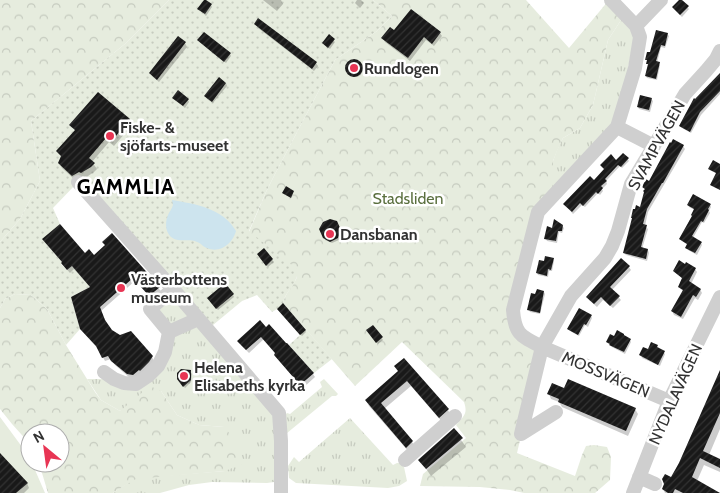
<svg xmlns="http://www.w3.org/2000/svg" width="720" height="493" font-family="Cabin,sans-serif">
<defs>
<pattern id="grass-tufts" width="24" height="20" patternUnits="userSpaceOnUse" patternTransform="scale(1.25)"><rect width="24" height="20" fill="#e6ecde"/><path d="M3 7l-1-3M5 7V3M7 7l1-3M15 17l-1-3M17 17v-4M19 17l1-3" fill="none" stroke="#c6cbbf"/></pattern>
<pattern id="forest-crowns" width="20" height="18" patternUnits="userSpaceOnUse" patternTransform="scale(1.25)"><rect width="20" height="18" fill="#e6ecde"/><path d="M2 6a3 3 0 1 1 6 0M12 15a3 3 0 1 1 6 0" fill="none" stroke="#c6cbbf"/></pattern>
<pattern id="park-dots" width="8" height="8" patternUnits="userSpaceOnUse" patternTransform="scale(1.25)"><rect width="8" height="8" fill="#e6ecde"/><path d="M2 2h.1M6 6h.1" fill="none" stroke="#c6cbbf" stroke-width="1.8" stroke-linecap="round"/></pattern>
<pattern id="building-hatch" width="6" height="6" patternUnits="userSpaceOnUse" patternTransform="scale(1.25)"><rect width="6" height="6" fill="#191919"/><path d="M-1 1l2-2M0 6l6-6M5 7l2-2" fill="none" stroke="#323232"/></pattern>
</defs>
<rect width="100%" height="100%" fill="#fff"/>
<path fill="url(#grass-tufts)" d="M625,14l11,12 -19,101 -64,69v-35l4,-11 6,-12 17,-10 13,-23 15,-65z
M173,289l108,130 6,-6 3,1 32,-27 -2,-5 4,-3 14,15 -2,2h-4l-51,42v43l-14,2 -55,-1 -23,3 -29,8h-47l1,-1 22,-14 89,-7 -1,-44 -25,-2 -22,-10 -16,-24 -41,20 -19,-11 -14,-21h27l34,-3 21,-44 -19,-23z
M350,418l43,47 4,-2h5l2,4 3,14 -8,5 -11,2 -92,-5 -7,-5 -1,-12 6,-9 5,5z"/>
<path fill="url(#forest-crowns)" d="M0,0h169l-43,43 -95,78 9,60 -20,38 -20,23z
M373,0h153l43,48 40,-48 16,14 -17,26 -15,65 -13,23 -17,10 -6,13 -4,10v35l-15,17 -23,112 27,22 -25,106 58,23 7,-21 4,-9 8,-1 13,2 4,10 -1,23 -15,13h-71l-14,-3 -30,-3 -60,-1 3,-12 43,-36 -10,-13c8,-9 12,-11 8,-23l-62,-60 -47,44 -72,-83c2,-10 10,-16 14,-26l-48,-45 17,-40 9,-18 60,-114 42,-29 15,-15z
M15,294l16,1 16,14 19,36 29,47 6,8 19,11 30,-25 11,5 16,24 22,10 25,2c12,14 18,19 18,37l-17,7 -89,8 -22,13 -1,1h-65l-9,-30h21v-30h-30v11l-18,-20 -12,-15v-101l5,-9z"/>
<path fill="url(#park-dots)" d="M169,0h204l19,16 -15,15 -42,29 -60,114 -9,18 -17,39 49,39c-1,5 -2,11 -5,15 -5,7 -8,10 -10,18l49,56 -18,14 -25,-28 11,-10 -23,-26 -5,3 -15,-17 -15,6 -35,29 -129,-148 -25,26 7,16 -17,16 19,22 -1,2 6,6 5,-4 18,21 -19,10 9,32 -14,16 -19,-36 -16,-14 -16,-1 -10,5 -5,9v-66l20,-23 20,-38 -9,-60 95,-78z"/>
<path fill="#e6ecde" d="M0,417l28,38 2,8h2l13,30h-45z"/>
<path fill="#cde4ee" d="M172,200c23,4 51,8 64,31 -3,12 -16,23 -29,17 -4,-1 -6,-5 -10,-6 -6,-3 -13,-1 -19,-2 -12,-2 -14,-15 -10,-25 1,-3 4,-6 5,-10z"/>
<path fill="#0003" d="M263,0h18l2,4 -6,7z
M357,0h4l3,3 -4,5 -5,-5z
M680,0l9,9 -7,8 -9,-9z
M211,5l1,2 -6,9 -7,-7z
M256,24l60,39 2,3 -4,5 -56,-43z
M394,32l46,1 2,3 -8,10 -8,-6 -16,21 -25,-19 -2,-4z
M667,34l2,2 -4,12 -4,-1 -4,16 3,2 -3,15 -10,-2 -1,-2 3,-10 -2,-7z
M329,36l6,6 -5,7 -7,-6z
M199,41l31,13 1,2 -5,7z
M185,43l2,4 -28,35 -6,-5 -3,-4z
M347 69a8 8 0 1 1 16 0a8 8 0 1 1-16 0Z
M720,75v19l-19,21 -10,18 -9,-5 -2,-2z
M226,83l1,3 -14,17 -6,-4 -1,-2z
M173,98l15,2 1,2 -4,6z
M651,99l2,2 -3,11 -11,-3 -1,-2z
M129,120l3,5 -18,21 -5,-4 -17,20 5,7 -3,3 -9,6 -2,-2 -8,4 -13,-12 -3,-5 3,-6 -4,-6 18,-20 -5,-6z
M674,141l9,5 2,3 -37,63 -3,14 3,3 -6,20 6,1 1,3 -2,8 -21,-6 -2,-2 17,-45 4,-18 -2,-3 7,-5z
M623,154l6,7 -7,7 -2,-2 -14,15 1,3 -5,5 1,2 -3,4 -2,-2 -13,14 -3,-2 -9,9 -7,-8z
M688,205h22l1,2 -2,4 1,2 -6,10 -2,-1 -9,16 8,5 1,2 -5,10 -9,-5 -1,-2 1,-3 -6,-4 -2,-2 15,-29 -6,-3z
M338,225l3,8 -2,7 -7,3 -7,-3 -1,-3z
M562,226l2,2 -2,5 -3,-1 -2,11 -10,-2 -1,-2 7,-10z
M264,250l10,12 -6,5 -9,-10z
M85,254l9,3 64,31 3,3 -9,8 -16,-19 -35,31 6,13 4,7 41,26 2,4 -3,5 -16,12h-5l-15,-13 -4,-6 -6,2 -6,-11 -15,-17 7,-45 -17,-19 -4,4 -8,-9z
M553,259l1,2 -2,10h-3l-1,6 -10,-2 -1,-2 7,-10z
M629,267l2,3 -19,20 9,10 -8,8 -10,-8 -6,7 -8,-7 -1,-3z
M695,269l2,3 -6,12 9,5 2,4 -4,7 -3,-2 -12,21 -9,-4 -2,-4 11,-20 -4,-4 4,-8 -6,-5 -2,-3z
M544,292l1,2 -5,20 -10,-2 -1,-2z
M233,295l1,2 -16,13 -8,-9z
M279,311l26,19 1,2 -4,4z
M591,316l1,2 -4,9 -3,-2 -6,11 -9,-5 -2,-2z
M260,322l53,52 2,3 -12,11 -26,-30 -1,-4 -12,-15 -15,14 -8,-8z
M373,326l10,14 -5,4 -9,-11z
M630,340l1,2 -6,12 -13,-7 -5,-5z
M657,346l8,8 -5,12 -18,-8 -1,-3z
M404,359l44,51 3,6 -8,7 -32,-37 -27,23 28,33 3,5 -6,5 -40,-46 -3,-6 33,-28z
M190,371l2,3 -1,8 -6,6 -5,-7z
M720,373v56l-11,26 11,5v12l-16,-7 -7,16 22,12h-54l-2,-4 9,-11z
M565,389l70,20 3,5 -10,22 -66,-29 -3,-5 -8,-3 -2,-5z
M454,430l12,17 -35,29 -11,-16z
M0,455l27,28 2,5 -5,5h-24z"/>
<path fill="url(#building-hatch)" d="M204,0h2l6,4 -7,10 -8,-5z
M679,0h3l7,6 -9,9 -8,-8z
M411,9l30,23 -9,12 -8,-7 -16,21 -27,-20 9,-11 4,3z
M258,18l59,44 -5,7 -58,-45z
M656,30l12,3 -3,13 -4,-1 -5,16 4,1 -4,17 -11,-3 3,-12h-2l1,-4h-2l2,-8h3z
M204,32l27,21 -7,9 -27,-22z
M329,34l6,5 -7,9 -6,-5z
M178,36l8,6 -29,38 -8,-7z
M345 68a9 9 0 1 1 18 0a9 9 0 1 1-18 0Z
M720,73v18l-20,21 -10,20 -11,-6 15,-28 1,1z
M219,77l7,6 -14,19 -8,-6z
M178,90l11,9 -6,7 -11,-8z
M98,92l32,27 -19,23 -5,-4 -17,20 6,5 -4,4 -10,6 -2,-1 -7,4 -14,-13 3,-7 -5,-5 19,-21 -6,-5z
M640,95l12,3 -3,12 -12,-3z
M673,139l11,6 -21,38h-1l-15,26 -4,15 4,1 -6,22 7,2 -2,10 -23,-6 9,-35h-1l2,-9h2l1,-4 4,2 4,-15 -1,-1 2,-2 -3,-2 4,-8 3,2 21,-39 1,1z
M623,153l6,5 -8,9 -3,-2 -13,14 2,2 -6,5 2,2 -5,6 -2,-2 -13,14 -3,-3 -8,9 -9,-8 27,-28 4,4 10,-11 -4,-4 11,-11 5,6z
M713,160l7,4v26l-10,-5 6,-12 -8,-4z
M286,186l8,5 -3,7 -9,-5z
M693,194l18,10 -3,5 1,1 -6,12 -2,-1 -9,15 10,6 -7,11 -10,-5 2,-4 -8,-5 13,-23 -1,-1 3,-6 -7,-4z
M330,219l7,2 4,9 -3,8 -8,4 -7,-4 -4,-9 4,-7z
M554,219l9,6 -1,6h-4l-2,10 -12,-2 3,-13 5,2z
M60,224l25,29 4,-4 5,6 11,-10 -3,-3 10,-9 48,54 -11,9 -16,-18 -33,29 5,13 7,10 8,5 11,-4 22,25 -4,6 -9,9 -1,-1 -6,5 -6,-1 -16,-13 -3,-5 -6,2 -6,-12 -16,-17 -9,-32 19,-10 -18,-21 -5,4 -6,-7 1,-1 -20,-23z
M264,248l9,11 -7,7 -9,-12z
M545,256l9,2 -3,12 -3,-1 -1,7 -11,-3 3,-13 5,1z
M621,258l9,8 -20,21 10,9 -10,10 -9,-9 -7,7 -8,-7z
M679,260l6,4 1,-2 10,6 -7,13 12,8 -5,8 -3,-2 -12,22 -10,-6 12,-21 -5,-3 4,-9 -9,-7z
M225,283l9,11 -18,15 -9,-11z
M537,289l7,2 -4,22 -13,-3 4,-17 4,1z
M283,303l23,27 -6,5 -23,-26z
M579,308l13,7 -6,10 -2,-1 -6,11 -11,-6z
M260,320l6,7 3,-3 17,19h1l27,30 -14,12 -26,-30 1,-2 -14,-16 -15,13 -9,-9z
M373,325l10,12 -7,6 -10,-13z
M617,330l7,4v1l7,4 -7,13 -15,-7 1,-1 -4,-2 4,-8 4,2z
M651,342l7,3 -1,2 8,4 -7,14 -19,-10 4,-8 5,2z
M404,358l45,51 -10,9 -32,-37 -26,22 32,38 -7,7 -41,-48 33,-29 -4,-5z
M181,369l10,1v10l-8,7 -6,-8v-6z
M720,370v43l-17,38 17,8v9l-20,-10 -8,19 28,16h-37l-8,-4 -2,4h-5l-6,-4 2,-5 -2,-5 3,-5 6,3 8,-14z
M568,379l68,29 -10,23 -68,-29 1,-3 -12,-5 5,-11 12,5z
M454,428l9,10 -37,31 -8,-9z
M0,453l28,30 -12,10h-16z"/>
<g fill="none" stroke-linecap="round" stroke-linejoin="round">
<path stroke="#cfcfcf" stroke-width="14" d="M611,0l25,26 4,11 -5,31 -18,59 -79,85 -25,98c2,25 8,26 29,37l127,54
M636,26l25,-26
M617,127l37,19
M78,182l95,107 106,124 2,28v52
M173,289l-23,20 19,23 29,-13
M104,372l10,7 10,4 12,1 12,-8 10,-10 7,-14 4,-20
M521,434l21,-87 29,-51 34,-38 7,-12 6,-15 13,-47 54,-90 21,-23 10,-12 4,-8
M521,434l35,-22
M405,460l50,-44
M639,477l16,7
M633,493l36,-92 51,-104"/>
</g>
<g fill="#e83554" stroke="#fff" stroke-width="2">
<circle cx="354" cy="68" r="5"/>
<circle cx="110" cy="136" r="5"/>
<circle cx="330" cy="234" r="5"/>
<circle cx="121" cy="288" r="5"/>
<circle cx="184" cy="376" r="5"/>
</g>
<g text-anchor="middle" stroke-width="5" stroke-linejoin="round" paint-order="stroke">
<g font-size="16" font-weight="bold" fill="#323232" stroke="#fff" text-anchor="start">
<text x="364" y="74">Rundlogen</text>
<text x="120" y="133">Fiske- &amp;<tspan x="120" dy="18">sjöfarts-museet</tspan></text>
<text x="340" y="240">Dansbanan</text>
<text x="131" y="285">Västerbottens<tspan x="131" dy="18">museum</tspan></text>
<text x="194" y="373">Helena<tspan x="194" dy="18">Elisabeths kyrka</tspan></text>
</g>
<g font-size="16" fill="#323232" stroke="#fff">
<text transform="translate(656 145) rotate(-61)" y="6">SVAMPVÄGEN</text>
<text transform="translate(606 374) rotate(23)" y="6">MOSSVÄGEN</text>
<text transform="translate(675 394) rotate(-66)" y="6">NYDALAVÄGEN</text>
</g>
<g font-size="16" fill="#5a6f3e" stroke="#fff">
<text x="408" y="204">Stadsliden</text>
</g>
<g font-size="21" font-weight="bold" letter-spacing="1" fill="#000" stroke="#fff">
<text x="126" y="194">GAMMLIA</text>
</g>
</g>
<g transform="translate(45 448) rotate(331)"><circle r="24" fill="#ffffff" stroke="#adadad"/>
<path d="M0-4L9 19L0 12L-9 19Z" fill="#e83554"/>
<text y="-8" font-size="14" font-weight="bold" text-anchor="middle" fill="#323232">N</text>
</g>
</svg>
